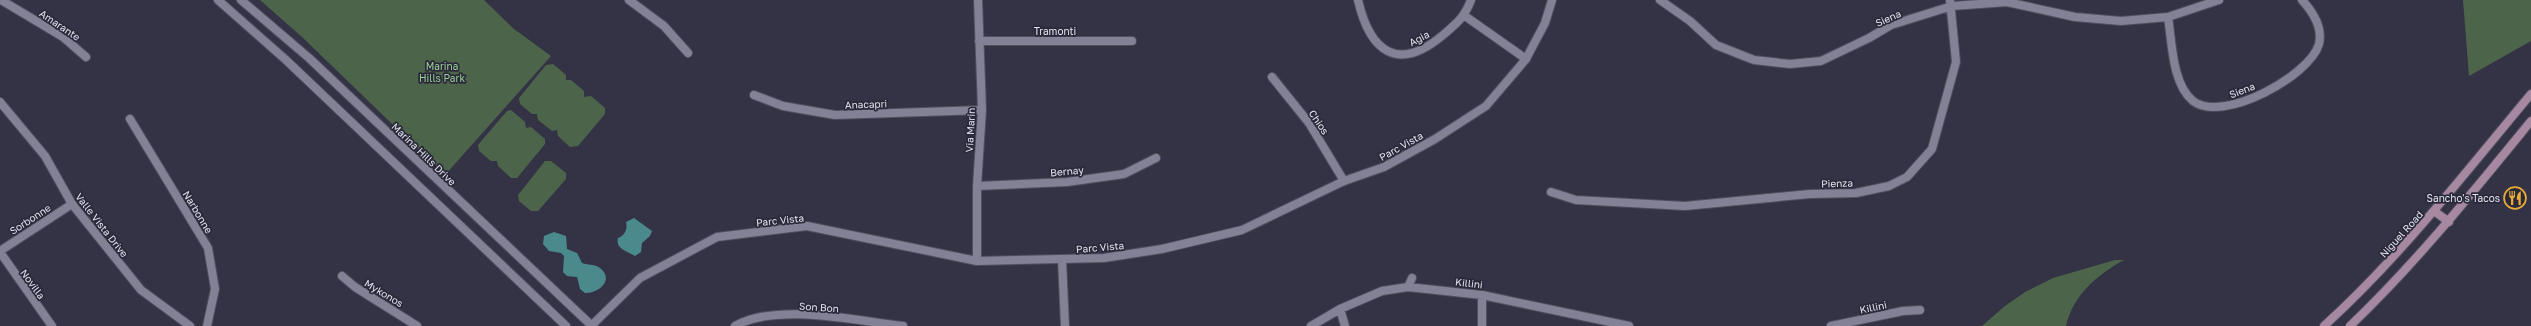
<svg xmlns="http://www.w3.org/2000/svg" width="2531" height="326" font-family="'Golos Text',sans-serif">
<rect width="100%" height="100%" fill="#343345"/>
<path fill="#4c654a" d="M260,0h224l30,29 37,27 -106,119 -143,-138z
M2463,0h68v41l-62,35z
M553,64l13,11v5h5l13,11v6l7,-1 14,12v6l-27,32 -8,1 -12,-11 -1,-6 -5,1 -14,-11 -1,-6h-5l-12,-10 -1,-6 27,-33z
M511,110l14,12 1,6 5,-1 14,12v5l-28,34h-6l-13,-12 -1,-5h-6l-12,-10 -1,-6 29,-34z
M545,161h6l15,12v6l-28,32h-7l-12,-10 -1,-6z
M2115,260h9c-27,15 -51,35 -58,66h-84l23,-20 20,-14 28,-14z"/>
<path fill="#4a8a8c" d="M634,218l18,13 -2,5 -8,7 -1,9 -6,4c-8,-5 -20,-7 -17,-18 6,-2 10,-8 8,-16z
M554,232l12,4 1,13 10,4 5,10c5,2 13,1 18,5 15,12 -2,26 -15,25l-5,-4 -3,-12 -10,-1 -4,-4 1,-16 -3,-3 -12,-2 -6,-7 1,-8z"/>
<g fill="none" stroke-linecap="round" stroke-linejoin="round">
<g stroke="#504f5e" stroke-width="10">
<path id="minor" d="M1,0l62,37 23,20
M629,0l35,26 24,27
M1358,0c12,52 40,73 85,35 14,-12 21,-17 28,-35
M1660,0l30,21 26,24 38,15 36,4 31,-3 48,-23 22,-13 61,-19 55,-4 68,15 46,4 47,-4
M2219,0l-51,17c4,25 4,67 25,84 29,23 117,-25 126,-57 4,-17 -6,-32 -17,-44
M1465,16l61,43
M979,41h153
M1272,77l37,46 35,58
M754,95l29,11 52,9 147,-5
M130,119l78,129 7,41 -8,37
M977,186l90,-4 57,-8 32,-16
M1551,192l25,8 109,6 125,-12 46,-1 33,-7 18,-9 25,-28 24,-87 -6,-62
M0,251l72,-47
M0,252l52,74
M1062,260l3,66
M977,261v-75l5,-76 -4,-110
M342,276l13,11 62,39
M1408,287l4,-9
M1482,295v31
M1340,309l5,17
M735,326c42,-24 122,-5 168,0
M1311,326l29,-17 42,-18 26,-4 74,8 147,31
M1831,326l72,-15 17,-1"/>
</g>
<g stroke="#504f5e" stroke-width="10">
<path id="tertiary" d="M218,0l68,60 280,266
M241,0l68,58 283,268
M0,102l45,54 27,48 69,86 49,36
M591,326l49,-48 77,-41 90,-11 170,35 127,-3 58,-9 80,-19 102,-49 40,-14 51,-28 51,-33 40,-47 19,-36 7,-23"/>
</g>
<g stroke="#504f5e" stroke-width="10">
<path id="secondary" d="M2434,211l15,11
M2324,326c77,-70 140,-152 207,-232
M2350,326c66,-63 123,-134 181,-205"/>
</g>
<use href="#minor" stroke="#828196" stroke-width="8"/>
<use href="#tertiary" stroke="#828196" stroke-width="8"/>
<use href="#secondary" stroke="#a689a1" stroke-width="8"/>
</g>
<defs>
<g id="restaurant-ring" transform="scale(1.15)"><circle r="9.5" fill="#2a293a" stroke="#e9ab38" stroke-width="1.5"/><path d="M-5-6h1v4h1v-4h1v4h1v-4h1v5L-1.5 .5V6h-2V.5L-5-1ZM5-6V6H3V1.5H1.5Q1.5-4 5-6Z" fill="#e9ab38"/></g>
</defs>
<g fill-rule="evenodd">
<use href="#restaurant-ring" x="2515" y="198"/>
</g>
<g text-anchor="middle" stroke-width="3.5" stroke-linejoin="round" paint-order="stroke">
<g font-size="10" fill="#e4e4f0" stroke="#2a293a">
<text transform="translate(1888 18) rotate(-24)" y="4">Siena</text>
<text transform="translate(60 25) rotate(34)" y="4">Amarante</text>
<text x="1055" y="35">Tramonti</text>
<text transform="translate(1419 38) rotate(-28)" y="4">Agia</text>
<text transform="translate(2242 90) rotate(-21)" y="4">Siena</text>
<text transform="translate(866 104) rotate(-2)" y="4">Anacapri</text>
<text transform="translate(1319 122) rotate(56)" y="4">Chios</text>
<text transform="translate(970 130) rotate(-87)" y="4">Via Marin</text>
<text transform="translate(1401 146) rotate(-29)" y="4">Parc Vista</text>
<text transform="translate(424 154) rotate(44)" y="4">Marina Hills Drive</text>
<text transform="translate(1067 171) rotate(-5)" y="4">Bernay</text>
<text transform="translate(1837 183) rotate(-2)" y="4">Pienza</text>
<text transform="translate(198 212) rotate(59)" y="4">Narbonne</text>
<text transform="translate(30 219) rotate(-33)" y="4">Sorbonne</text>
<text transform="translate(780 220) rotate(-6)" y="4">Parc Vista</text>
<text transform="translate(102 225) rotate(52)" y="4">Valle Vista Drive</text>
<text transform="translate(2401 234) rotate(-48)" y="4">Niguel Road</text>
<text transform="translate(1100 247) rotate(-5)" y="4">Parc Vista</text>
<text transform="translate(1469 283) rotate(7)" y="4">Killini</text>
<text transform="translate(33 284) rotate(54)" y="4">Novilla</text>
<text transform="translate(384 293) rotate(31)" y="4">Mykonos</text>
<text transform="translate(819 307) rotate(4)" y="4">Son Bon</text>
<text transform="translate(1873 307) rotate(-12)" y="4">Killini</text>
</g>
<g font-size="10" fill="#9acf96" stroke="#2a293a">
<text x="442" y="70">Marina<tspan x="442" dy="12">Hills Park</tspan></text>
</g>
<g font-size="10" fill="#e4e4f0" stroke="#2a293a" text-anchor="end">
<text x="2500" y="202">Sancho's Tacos</text>
</g>
</g>
</svg>
